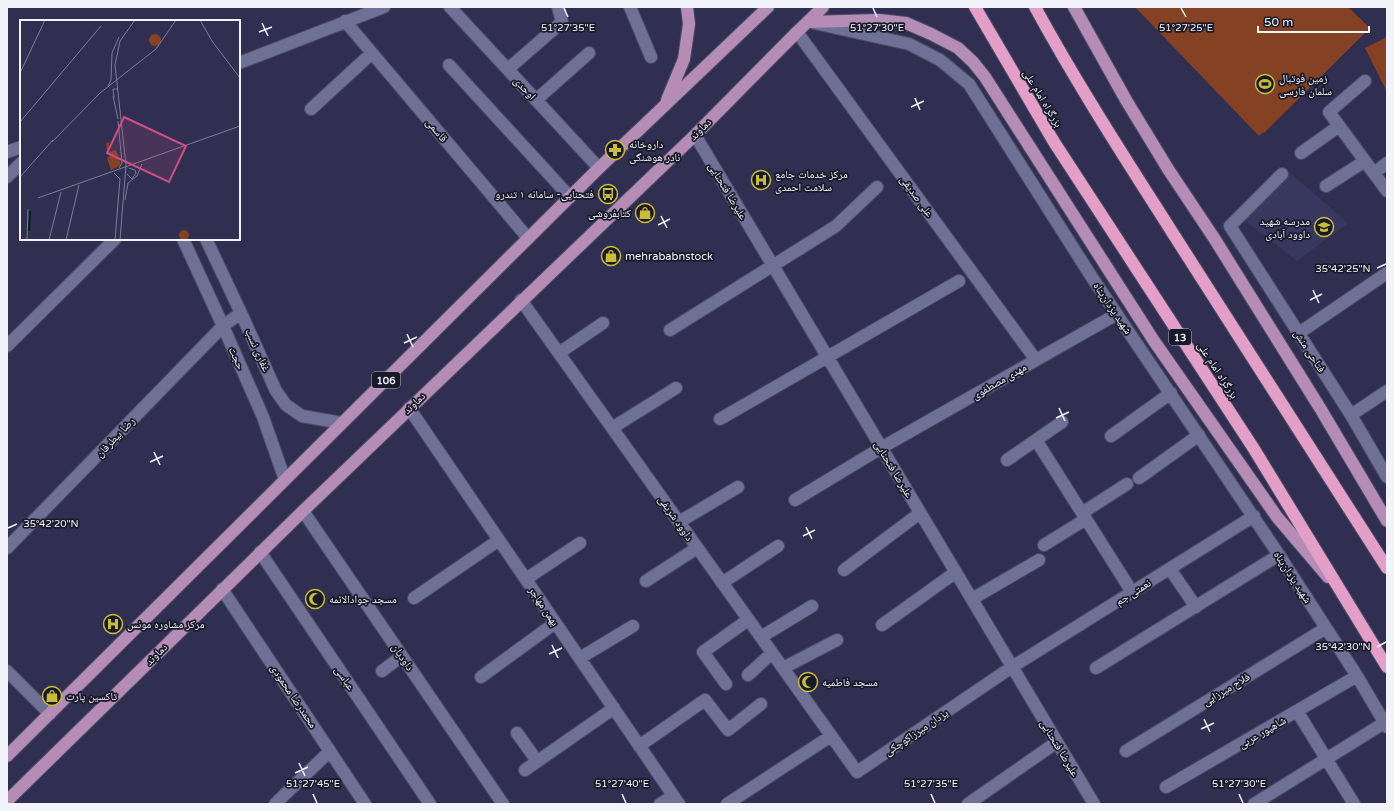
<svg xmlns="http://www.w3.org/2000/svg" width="1394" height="811" font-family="'Varela Round','Noto Naskh Arabic',sans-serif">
<rect width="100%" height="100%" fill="#302f51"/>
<path fill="#383760" d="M1289,172l59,51 -51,38 -53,-41z"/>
<path fill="#844124" d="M1135,7h213l22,21 -106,105 -1,-1 -4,4z
M1387,37v55l-22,-44z"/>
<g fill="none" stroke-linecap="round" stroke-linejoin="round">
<g stroke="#4d4c66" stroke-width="14">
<path id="minor" d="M450,7l149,161
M630,7l21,50
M345,21l183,217
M814,23l95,21 31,16 29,24 122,192 188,279 78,121 30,51
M797,32l239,328
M239,63l145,-56
M449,65l121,132
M508,69l54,-47 -4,-15
M1365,81l-36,31 58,79
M536,100l53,-47
M311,109l61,-56
M695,135l399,669
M7,152l14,-5
M1301,153l38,-27
M1374,173l13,-10
M1282,174l-52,52 121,189 36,62
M7,177l14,-14
M1326,186l39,-25
M183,239l40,87 40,91 22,63
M206,239l35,74 35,78 10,14 16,11 40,7
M521,300l336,472 155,-105 242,-151
M670,330l166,-104 41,-39
M1299,333l88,-60
M7,346l108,-107
M559,353l44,-30
M409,408l270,396
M1351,415l36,-24
M720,419l239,-138
M612,428l64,-40
M1111,436l60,-43
M1036,440l96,152
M1007,460l55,-38
M1139,478l60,-43
M795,500l86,-52 236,-134
M303,511l200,293
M1082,513l45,-29
M679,522l59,-35
M1044,545l42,-26
M7,548l216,-222 18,-13
M260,552l170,252
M1170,569l26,38
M844,570l76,-57
M526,579l54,-36
M646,581l51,-33
M722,583l56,-37
M222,589l143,215
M414,598l85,-58
M972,599l67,-39
M882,625l74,-53
M761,637l51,-31
M580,658l53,-32
M783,668l54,-28
M1096,668l183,-113
M7,671l43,43
M382,671l20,-15
M748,675l24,-22
M481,677l74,-54
M726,684l-23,-32 45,-32
M1297,711l57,93
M517,733l20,28
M639,746l66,-46 23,30 33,-26
M1126,751l200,-123
M525,770l89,-62
M1166,787l191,-111
M275,804l55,-53
M660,804l13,-8
M727,804l104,-68
M968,804l89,-62
M1254,804l130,-81"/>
</g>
<g stroke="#4d4c66" stroke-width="14">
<path id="major" d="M1074,7l52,93 42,69 46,69 106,170 67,113
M808,22l71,-2 27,3 25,11 27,14 15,14 12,15 169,264 123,176 51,60
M667,100l17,-41 5,-35 -2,-17
M7,756l592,-588 169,-161
M7,801l296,-290 392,-376 102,-103 26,-25"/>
</g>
<g stroke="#4d4c66" stroke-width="14">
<path id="highway" d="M975,7l79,135 200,307 133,218
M1035,7c42,77 90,151 137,225 72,112 144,224 215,336"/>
</g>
<use href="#minor" stroke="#6f7096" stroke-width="12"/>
<use href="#major" stroke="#b58cb5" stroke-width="12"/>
<use href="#highway" stroke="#e49fc9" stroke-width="12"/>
</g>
<path fill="none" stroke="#f3f3fc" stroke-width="1.5" d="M564,8l4,9M873,8l4,9M1181,8l5,9M262,23l6,13M259,32l13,-5M915,98l5,12M911,107l13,-6M661,216l6,12M658,225l12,-6M1377,268l9,-4M1313,290l6,13M1310,300l12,-6M407,334l6,13M404,343l13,-6M1059,408l6,13M1056,418l13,-6M154,452l6,13M150,462l13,-6M806,527l6,12M8,528l9,-4M803,536l12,-6M552,645l6,13M1377,647l9,-5M549,654l13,-6M1204,719l6,13M1201,729l13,-6M299,763l6,13M295,773l13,-6M313,794l4,9M622,794l4,9M931,794l4,9M1239,794l4,9"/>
<defs>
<g id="stadium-ring" transform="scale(1)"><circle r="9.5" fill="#191a29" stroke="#c9bb3b" stroke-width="1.5"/><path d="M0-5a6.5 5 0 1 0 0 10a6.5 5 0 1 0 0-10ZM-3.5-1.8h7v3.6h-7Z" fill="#c9bb3b"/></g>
<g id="pharmacy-ring" transform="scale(1)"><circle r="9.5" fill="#191a29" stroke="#c9bb3b" stroke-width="1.5"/><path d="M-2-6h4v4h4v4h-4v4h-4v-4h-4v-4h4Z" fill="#c9bb3b"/></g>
<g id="hospital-ring" transform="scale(1)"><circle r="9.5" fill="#191a29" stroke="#c9bb3b" stroke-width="1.5"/><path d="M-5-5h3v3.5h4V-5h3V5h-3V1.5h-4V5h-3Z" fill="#c9bb3b"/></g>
<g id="bus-ring" transform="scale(1)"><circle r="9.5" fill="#191a29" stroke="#c9bb3b" stroke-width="1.5"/><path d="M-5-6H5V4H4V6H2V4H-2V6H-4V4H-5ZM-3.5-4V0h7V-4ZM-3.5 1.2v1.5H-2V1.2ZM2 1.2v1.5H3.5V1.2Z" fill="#c9bb3b"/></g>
<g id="shop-ring" transform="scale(1)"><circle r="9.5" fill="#191a29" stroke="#c9bb3b" stroke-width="1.5"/><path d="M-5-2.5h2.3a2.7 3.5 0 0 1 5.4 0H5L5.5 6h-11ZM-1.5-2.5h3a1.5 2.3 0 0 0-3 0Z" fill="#c9bb3b"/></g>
<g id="school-ring" transform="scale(1)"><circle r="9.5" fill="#191a29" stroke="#c9bb3b" stroke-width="1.5"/><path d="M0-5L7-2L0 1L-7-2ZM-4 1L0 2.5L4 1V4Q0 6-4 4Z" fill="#c9bb3b"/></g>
<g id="mosque-ring" transform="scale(1)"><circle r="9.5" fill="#191a29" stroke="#c9bb3b" stroke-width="1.5"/><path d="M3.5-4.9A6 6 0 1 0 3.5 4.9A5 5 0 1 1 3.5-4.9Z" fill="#c9bb3b"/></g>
</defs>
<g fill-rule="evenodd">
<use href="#stadium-ring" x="1265" y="84"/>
<use href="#pharmacy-ring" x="615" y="150"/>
<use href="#hospital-ring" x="761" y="180"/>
<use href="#bus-ring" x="608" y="194"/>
<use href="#shop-ring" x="645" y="213"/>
<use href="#school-ring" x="1324" y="227"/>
<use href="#shop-ring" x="611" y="256"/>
<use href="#mosque-ring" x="315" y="599"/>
<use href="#hospital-ring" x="113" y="624"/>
<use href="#mosque-ring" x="808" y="682"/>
<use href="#shop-ring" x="52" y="696"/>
</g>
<g text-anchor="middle" stroke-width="3.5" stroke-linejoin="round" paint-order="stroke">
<g fill="#191a29" stroke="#b2b2bd" stroke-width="1">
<rect x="1169" y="329" width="22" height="16" rx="3"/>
<rect x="372" y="372" width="28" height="16" rx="3"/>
</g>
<g font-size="10" font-weight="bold" fill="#f3f3fc">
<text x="1180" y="341">13</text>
<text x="386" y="384">106</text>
</g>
<g font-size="11" fill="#f3f3fc" stroke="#191a29" text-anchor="start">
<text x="1279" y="82">زمین فوتبال<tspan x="1279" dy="13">سلمان فارسی</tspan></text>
<text x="629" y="148">داروخانه<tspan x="629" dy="13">نادر هوشنگی</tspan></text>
<text x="775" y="178">مرکز خدمات جامع<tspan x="775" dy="13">سلامت احمدی</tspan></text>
<text x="594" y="198" text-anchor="end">فتحنایی- سامانه ۱ تندرو</text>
<text x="631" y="217" text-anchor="end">کتابفروشی</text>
<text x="1310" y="225" text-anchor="end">مدرسه شهید<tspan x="1310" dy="13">داوود آبادی</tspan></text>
<text x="625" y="260">mehrababnstock</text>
<text x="329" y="603">مسجد جوادالائمه</text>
<text x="127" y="628">مرکز مشاوره مونس</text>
<text x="822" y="686">مسجد فاطمیه</text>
<text x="66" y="700">تاکسین پارت</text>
</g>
<g font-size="11" fill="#f3f3fc" stroke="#191a29">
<text transform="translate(525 88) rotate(47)" y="4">اوحدی</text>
<text transform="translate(1043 98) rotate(59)" y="4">بزرگراه امام علی</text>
<text transform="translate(700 129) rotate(-45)" y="4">دماوند</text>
<text transform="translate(437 130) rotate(50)" y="4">قاسمی</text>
<text transform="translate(728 191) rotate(59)" y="4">علیرضا فتحنایی</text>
<text transform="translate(917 196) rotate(54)" y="4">علی صدیقی</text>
<text transform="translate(1113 308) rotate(56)" y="4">شهید یزدان‌پناه</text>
<text transform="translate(258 350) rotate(66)" y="4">غفاری نسب</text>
<text transform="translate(1310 351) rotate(57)" y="4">فتاحی منش</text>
<text transform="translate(237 358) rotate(66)" y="4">حجت</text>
<text transform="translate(1218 370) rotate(57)" y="4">بزرگراه امام علی</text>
<text transform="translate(999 381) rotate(-30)" y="4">مهدی مصطفوی</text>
<text transform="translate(414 403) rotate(-44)" y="4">دماوند</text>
<text transform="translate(115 437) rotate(-46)" y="4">رضا بیطرفان</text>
<text transform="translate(894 469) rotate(59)" y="4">علیرضا فتحنایی</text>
<text transform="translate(676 518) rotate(55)" y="4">داوود شریفی</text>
<text transform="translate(1293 577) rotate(57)" y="4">شهید یزدان‌پناه</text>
<text transform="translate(1133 592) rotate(-32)" y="4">نعمتی جم</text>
<text transform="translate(544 606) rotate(56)" y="4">بهمن مهاجر</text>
<text transform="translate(156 654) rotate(-45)" y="4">دماوند</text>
<text transform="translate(403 657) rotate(56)" y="4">داودیان</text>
<text transform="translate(345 678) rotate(56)" y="4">عباسی</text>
<text transform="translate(1226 689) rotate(-31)" y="4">فلاح میرزایی</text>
<text transform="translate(294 696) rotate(56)" y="4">محمدرضا محمودی</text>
<text transform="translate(916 732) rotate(-34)" y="4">یزدان میرزاکوچکی</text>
<text transform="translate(1262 732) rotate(-30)" y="4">شاهپور عربی</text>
<text transform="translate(1060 748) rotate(59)" y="4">علیرضا فتحنایی</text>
</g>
</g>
<g transform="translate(20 20)">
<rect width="220" height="220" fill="#302f51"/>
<path d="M129 20a6 6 0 1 1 12 0a6 6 0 1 1-12 0ZM89,122v10l7,-2 5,15 -10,5 -4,-12 3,-2 -1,-4h-2l-1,-9zM159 215a5 5 0 1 1 10 0a5 5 0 1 1-10 0Z" fill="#844124"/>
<path fill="none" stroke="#002517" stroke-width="2" d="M9,211l1,-20"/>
<path fill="none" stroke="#7e7d95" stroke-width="1" d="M180,0l12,21 28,37M0,53l25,-53M88,66l3,-6 1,-27 7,-16M80,73l56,-44 20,-29M93,76l5,23M94,78l-1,-9h5M98,101l4,42 -3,5M0,102l81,-96M32,122l49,-50M94,153l6,6 -5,61M107,154l5,5 4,-6 -1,-3 -6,-2M0,157l33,-37M18,178l202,-72M105,180l3,-17 9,-7 5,-12M7,220l1,-31M29,220l12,-48M46,220l13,-55M100,220l6,-75 -11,-100 5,-24 15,-21"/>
<path fill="#ce4f83" fill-opacity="0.15" stroke="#ce4f83" stroke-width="2" d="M104,97l62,29 -17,36 -62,-29z"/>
<rect width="220" height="220" fill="none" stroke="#f3f3fc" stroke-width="2"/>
</g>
<g font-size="10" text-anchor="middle" fill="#f3f3fc" stroke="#191a29" stroke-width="3.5" stroke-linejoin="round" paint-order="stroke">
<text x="568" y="31">51°27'35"E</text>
<text x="877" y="31">51°27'30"E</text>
<text x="1186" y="31">51°27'25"E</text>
<text x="1343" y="272">35°42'25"N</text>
<text x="51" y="527">35°42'20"N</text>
<text x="1343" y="650">35°42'30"N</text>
<text x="1239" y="787">51°27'30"E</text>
<text x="313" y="787">51°27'45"E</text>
<text x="622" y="787">51°27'40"E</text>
<text x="931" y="787">51°27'35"E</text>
</g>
<rect width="1394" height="811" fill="none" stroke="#f3f3fc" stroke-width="16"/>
<path d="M1258 26v6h111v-6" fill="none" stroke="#f3f3fc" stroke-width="2"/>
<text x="1264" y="26" font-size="12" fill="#f3f3fc" stroke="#191a29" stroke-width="3" paint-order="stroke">50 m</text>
</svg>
